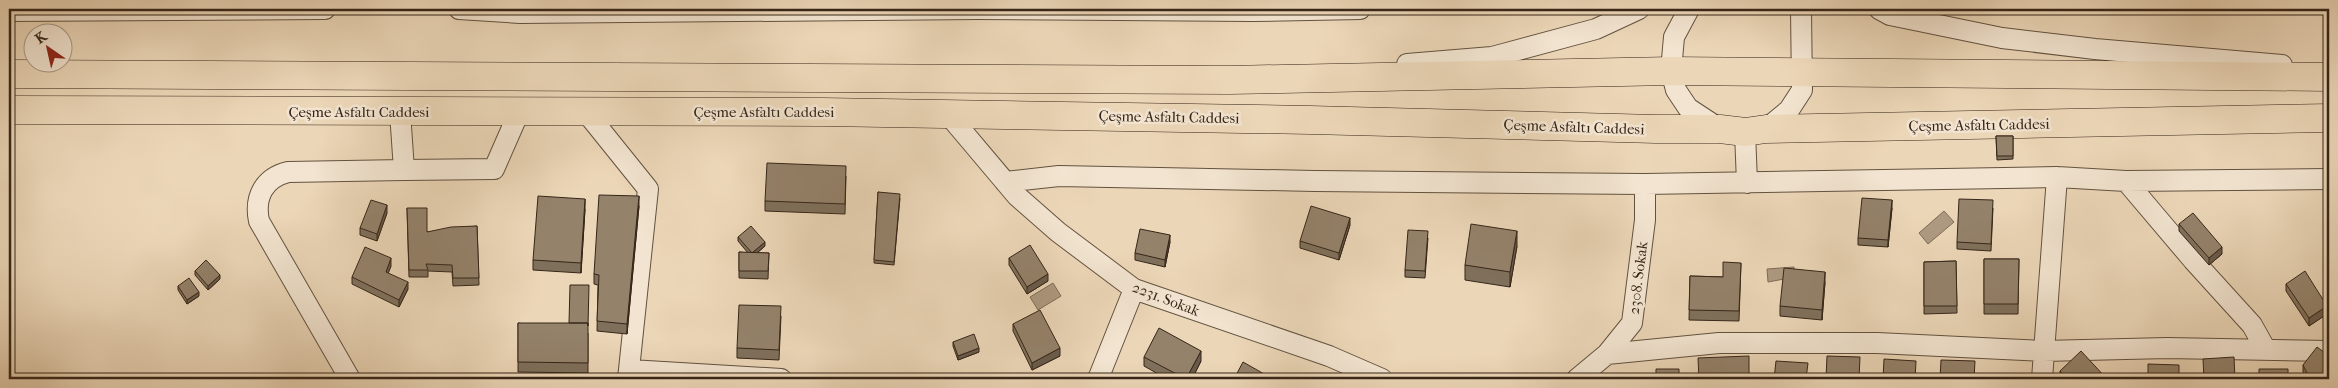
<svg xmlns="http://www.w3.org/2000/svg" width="2338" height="388" font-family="'IM FELL French Canon',serif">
<rect width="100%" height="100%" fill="#ebd6b7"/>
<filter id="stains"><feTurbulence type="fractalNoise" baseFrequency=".004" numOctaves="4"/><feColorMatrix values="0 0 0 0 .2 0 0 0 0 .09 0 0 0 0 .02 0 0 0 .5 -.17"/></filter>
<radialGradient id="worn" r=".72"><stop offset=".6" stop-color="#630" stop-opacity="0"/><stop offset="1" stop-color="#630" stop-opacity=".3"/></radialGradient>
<path fill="#ad9a81" stroke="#7d6c57" d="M1944,211l10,11 -26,22 -9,-11z
M1794,267l1,10 -27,5 -1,-13z
M1053,283l8,13 -23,14 -8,-13z"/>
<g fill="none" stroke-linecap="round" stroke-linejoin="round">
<g stroke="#635240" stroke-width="22">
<path id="minor" d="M459,9l61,4 457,-4 275,2 108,-2
M1689,9l-15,28 -3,34 5,19 12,18 32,21
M1879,9l11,6 112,23 93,11 187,16
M9,11l316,-2
M1407,64l85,-7 104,-28 43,-20
M586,112l62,77 -20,190
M947,113l70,83 41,36 76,57 195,67 53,23
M1766,129l23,-19 13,-20 -1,-81
M1745,132l2,51
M404,170l90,-1 25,-57
M2126,181l203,-2
M1005,182l54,-6 256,5 330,3 412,-7 69,4 67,79 59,65 14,25
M1607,354l112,-11h158l166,8 124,-3 162,3
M630,370l151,9
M350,379l-91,-158c-5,-24 5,-43 29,-49l116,-2 -4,-58
M1098,379l36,-90
M1577,379l30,-25 25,-31 13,-103v-36
M2042,379l15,-202"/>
</g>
<g stroke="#362619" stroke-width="29">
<path id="highway" d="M9,74l1220,6 442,-9 658,6
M9,110l814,2 487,8 346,9h64l25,3 21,-3 563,-11"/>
</g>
<use href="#minor" stroke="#f2e4d0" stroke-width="20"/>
<use href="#highway" stroke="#ebd6b7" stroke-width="28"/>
</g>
<path fill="#7f705c" stroke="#362619" d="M1996,136h17v23l-16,1z
M846,176l-1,38 -80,-3v-10z
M878,192l22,6 -6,67 -20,-2z
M639,206l-12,128 -30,-3 1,-46 -4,-1v-10z
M407,208l20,24 50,-6 2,59 -26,1 -1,-14 -24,-1v6h-19z
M1892,208l-4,39 -30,-2v-7z
M1993,208l-2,43 -34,-2v-7z
M585,209l-4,64 -48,-3v-10z
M387,213l-10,28 -17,-6v-7z
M2179,224l43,30 -13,11 -30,-34z
M1350,225l-11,35 -39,-12v-7z
M738,237l27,9 -8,7h12l-1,26 -29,-1v-26l9,1 -10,-12z
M1428,238l-3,40 -20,-1v-7z
M1170,242l-5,25 -30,-7v-7z
M1517,246l-7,41 -45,-7v-15z
M1009,258l39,23 -21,13 -18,-29z
M1984,259h35l-1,55h-34z
M1956,261l1,52 -33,1v-52z
M1741,263l-2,58 -50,-1 1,-44 33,1z
M391,266l-3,7 20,16 -9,18 -47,-23v-7z
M195,271l25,8 -12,11 -13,-15z
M1825,282l-3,38 -42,-4v-10z
M2286,284l41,30 -18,12 -23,-35z
M178,286l21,10 -12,8 -9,-14z
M781,316l-2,44 -42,-2v-10z
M518,323l70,10v40l-70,-1z
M1013,324l47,32 -28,14 -19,-39z
M953,342l26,10 -21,8 -5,-14z
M2329,356v21l-1,2h-21l-4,-7v-7z
M1144,357l57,4 -9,18h-25l-23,-13z
M2060,371l47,8h-47z"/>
<path fill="#685b4b" stroke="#362619" d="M639,196v10l-12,128v-10z
M585,199v10l-4,64v-10z
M1892,200v8l-4,39v-7z
M387,205v8l-10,28v-7z
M1350,218v7l-11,35v-7z
M1517,231v15l-7,41v-15z
M1170,235v7l-5,25v-7z
M765,242v4l-13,11v-4z
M2222,247v7l-13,11v-7z
M391,258v8l-5,13v-7z
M1825,272v10l-3,38v-10z
M1048,274v7l-21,13v-7z
M220,275v4l-12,11v-4z
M408,282v7l-9,18v-7z
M199,292v4l-12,8v-4z
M2327,306v8l-18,12v-8z
M979,348v4l-21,8v-4z
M1060,348v8l-28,14v-7z
M1201,351v10l-9,18h-6z
M2329,370v7l-1,2h-6z"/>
<path fill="#94826b" stroke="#362619" d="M1996,136h17v20h-16z
M767,163l79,3 -1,38 -80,-3z
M878,192l22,2 -6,68 -20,-2z
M599,195l40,1 -12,128 -30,-3 2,-46 -5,-1z
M538,196l47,3 -4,64 -48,-3z
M1862,198l30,2 -4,40 -30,-2z
M1959,199l34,1 -2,44 -34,-2z
M371,200l16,5 -10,29 -17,-6z
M1311,206l39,12 -11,35 -39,-12z
M407,208h20v24l24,-5 26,-1 2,52h-26l-1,-13 -26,-1 2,6h-19z
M2193,213l29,34 -13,11 -30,-34z
M1471,224l46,7 -7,41 -45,-7z
M751,226l14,16 -13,11 -14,-16z
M1140,229l30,6 -5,25 -30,-7z
M1408,230l20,1 -3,40 -20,-1z
M1030,245l18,29 -21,13 -18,-29z
M365,247l26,11 -5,14 22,10 -9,18 -47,-23z
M739,252l30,1 -1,18h-29z
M1984,259h35l-1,45h-34z
M206,260l14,15 -12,11 -13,-15z
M1956,261l1,45h-33v-44z
M1723,262l18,1 -2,48 -50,-1 1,-34 33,1z
M1784,268l41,4 -3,38 -42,-4z
M2305,271l22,35 -18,12 -23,-34z
M189,278l10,14 -12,8 -9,-14z
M570,285h19l-1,41v-3h-19z
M739,305l42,1 -2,44 -42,-2z
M1040,310l20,38 -28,15 -19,-39z
M518,323h70v40l-70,-1z
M1159,328l42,23 -15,28 -42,-22z
M974,334l5,14 -21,8 -5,-14z
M2317,347l12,9v14l-7,9h-12l-7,-14z
M2081,351l26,28h-40l-7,-8z
M1749,356v23h-50l-1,-21z
M1827,356l33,1 -1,22h-33z
M2234,357l1,22h-31l-1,-20z
M1884,359l32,2 -1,18h-32z
M1941,360l34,1 -1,18h-34z
M1776,361l32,2 -2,16h-32z
M1243,362l30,17h-39z
M2148,364l31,1v14h-31z
M1656,369h23v10h-23z
M2259,369h29v10h-29z"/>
<g text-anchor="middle" stroke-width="5" stroke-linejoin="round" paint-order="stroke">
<g font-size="15" fill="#362619" stroke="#f2e4d0">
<text x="359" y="117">Çeşme Asfaltı Caddesi</text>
<text x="764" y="117">Çeşme Asfaltı Caddesi</text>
<text transform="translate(1169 117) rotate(1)" y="5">Çeşme Asfaltı Caddesi</text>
<text transform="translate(1979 125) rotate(-1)" y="5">Çeşme Asfaltı Caddesi</text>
<text transform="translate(1574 127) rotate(2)" y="5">Çeşme Asfaltı Caddesi</text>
<text transform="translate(1638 278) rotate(-83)" y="5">2308. Sokak</text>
<text transform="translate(1166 299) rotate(21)" y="5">2231. Sokak</text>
</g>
</g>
<rect width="2338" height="388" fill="none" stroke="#ebd6b7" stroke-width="30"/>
<rect x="10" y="10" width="2318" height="368" fill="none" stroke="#362619" stroke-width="2.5"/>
<rect x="15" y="15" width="2308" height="358" fill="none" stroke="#362619"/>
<g transform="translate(48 48) rotate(326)"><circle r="24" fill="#f2e4d0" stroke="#a79887"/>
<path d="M0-4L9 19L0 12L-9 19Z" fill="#8f2418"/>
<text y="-8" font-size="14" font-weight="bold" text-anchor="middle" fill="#362619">K</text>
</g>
<rect width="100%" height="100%" filter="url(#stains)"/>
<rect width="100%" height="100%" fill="url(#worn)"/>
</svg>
